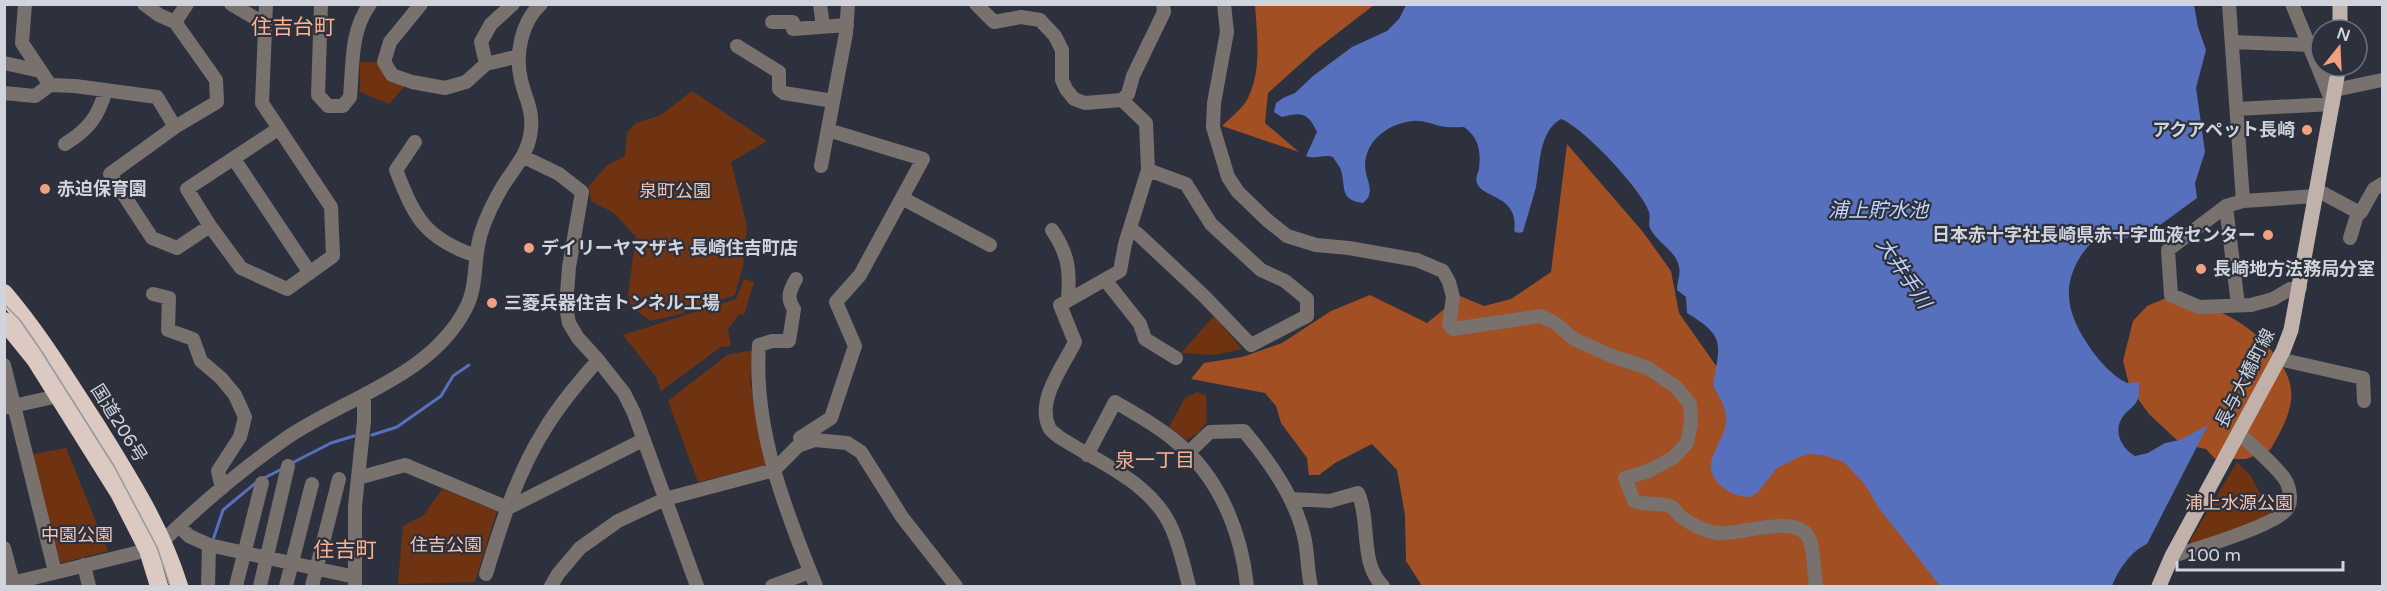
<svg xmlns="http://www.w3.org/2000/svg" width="2387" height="591" font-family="'Varela Round','Noto Sans JP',sans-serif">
<rect width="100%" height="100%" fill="#2c313d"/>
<path fill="#703312" d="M360,62h19l26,24 -16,18 -29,-12z
M692,91l75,50 -36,21 16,64 -4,40 -8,29 -58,20 -27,6 -19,-15 -3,-12 8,-57 -22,-24 -23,-12 -2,-15 18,-21 18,-9 2,-24 9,-9 25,-8z
M744,279l10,3 -10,33 -5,-1 -11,15 3,17 -10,1 -60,44 -5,-14 -33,-42 113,-36z
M1214,316l28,33 -28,6 -33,-2z
M753,350l-3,31 17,84 -69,17 -30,-81 59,-46z
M1197,392l9,3 1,27 -10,12 -11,6 -17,-13 16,-29z
M66,448l42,103 -47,12 -32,-108z
M2237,462l14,14 20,39 -78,31 -3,-5z
M442,489l55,22 -22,71 -77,2 5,-58 20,-10z"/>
<path fill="#a24f24" d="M1255,5h119l-57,44 -49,44 -3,30 34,29 -77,-26c8,-8 21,-18 26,-28 14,-29 9,-62 7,-93z
M1567,144l76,88 28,39 8,42 52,74 44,55 75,16 91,128h-519l-16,-25 -1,-46 -8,-45 -25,-26 -37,19 -16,12h-10l-2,-17 -26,-35 -5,-17 -11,-13 -74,-14 13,-16 38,-6 40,-14 49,-32 39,-16 57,28 33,-27 24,10 27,-7 40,-27z
M2166,298c16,4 34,6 49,12 32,11 81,53 76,90 -2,18 -12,35 -21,50l-24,9h-31l-9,-10 -25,-5 -32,-30 -19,-26 -7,-27 10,-40 14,-15z"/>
<path fill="#5670bd" d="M1406,5h788l4,22 8,23 -10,38 9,64 -10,31 2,15 -52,38h-12l-15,4 -8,-7c-13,2 -20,11 -28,21 -24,36 -12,66 11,98 9,12 20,24 34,31l12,-1c0,7 1,13 -2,19 -3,6 -9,9 -13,14 -12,15 -3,33 11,41l13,-3 17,-10 15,-3 28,-15 -61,119c-16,7 -29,26 -35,42h-172l-62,-79 -12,-21 -22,-24 -22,-7 -12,-1 -11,3 -22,11 -19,24 -8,5c-10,0 -18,-3 -26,-9 -30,-23 1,-42 2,-68 0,-14 -7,-23 -13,-35 7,-42 13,-48 -26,-72l-1,-16 -9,-7c0,-8 4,-16 2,-23 -2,-15 -21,-24 -28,-37 -4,-6 0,-11 -2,-18 -6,-21 -67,-86 -88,-93 -22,12 -21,46 -25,68 -4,15 -9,30 -13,45l-5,1 -4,-2c6,-36 -33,-33 -37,-48 -2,-4 1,-10 2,-14 2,-18 0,-31 -15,-42 -8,0 -16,1 -24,-1 -9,-2 -17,-6 -27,-5 -24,2 -47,19 -48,44 0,14 12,28 -2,38 -24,-3 -17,-16 -22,-33 -2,-5 -6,-9 -8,-13 -10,-3 -19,3 -27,-1l11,-24c-9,-20 -16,-20 -35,-15l-8,-5 2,-9 7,-5 12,-5 18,-17 39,-29 35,-16 12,-12z"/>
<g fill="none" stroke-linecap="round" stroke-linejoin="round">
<path stroke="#5670bd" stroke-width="3" d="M372,435l25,-8 44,-31 12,-20 16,-11
M290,464l41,-21 23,-7
M264,478l18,-9
M213,540l10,-30 35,-29"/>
<path stroke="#78716e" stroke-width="14" d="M25,4l-3,39 28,42
M144,4l15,11 16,7 12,-18
M231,4l34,20
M266,4l-4,99 69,104 2,49 -46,33 -46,-21 -31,-42 -23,-37 91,-60
M321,4l-3,91 10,11h15l7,-9c3,-32 0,-66 20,-93
M421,4l-31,38 -6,20 8,13 20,7 33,6 21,-6 20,-18 33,-8
M820,4l3,23
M976,4l18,18 27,-5 19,3 15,16 7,14v30l4,9 8,10 11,4 37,-3 6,-6 5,-18 31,-64 -1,-8
M1224,4l3,28 -13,71 -1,24 15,50 10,15 29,28 20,16 29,9 33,3 68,12 26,11 6,11 4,15 -4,28 4,4 88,-13 14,7 19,16 35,16 39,13 28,19 14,17 1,19 -4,20 -14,15 -27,14 -21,6 9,23c13,5 24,1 36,5 5,2 6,6 10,10 9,7 26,16 38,17 22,3 81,-22 92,7 4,14 4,32 6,46
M2229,4l14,197
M175,22l41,58 1,22 -42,25 -65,47 42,64 25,10 33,-22
M772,22h21v7l54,-4
M2232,42l77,3
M737,46l42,26v17l5,4 49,8
M4,63l36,8
M486,64l-5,-22 10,-18 22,-20
M2335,90l47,-10
M4,93l31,3 15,-11 25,1 82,11 18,30
M1122,100l24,23 2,47 -23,74 -5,27 -60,34 15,37c-11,23 -39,58 -26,85 1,4 7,7 10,10 40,26 93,45 113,92 8,18 12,38 17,57
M2237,109l96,-5 -41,-100
M415,142l-19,28c19,48 28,68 80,86
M65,144c24,-15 33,-27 41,-54
M524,157l35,17 23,18 -13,75 -3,40 3,16 9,15 20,22 26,33 10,20 63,173
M234,159l76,114
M821,166l25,-133 2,-29
M2317,190l39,21 5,1 13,-23 8,-5
M902,198l88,47
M2226,206l12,99
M1130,228l9,7 65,61 47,49 56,-29v-17l-22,-18 -24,-11 -50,-46 -25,-40 -38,-14
M1052,230c17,25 18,41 16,70
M2350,238l8,-26
M796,279c-6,11 -10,19 -2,30l-5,32h-17l-13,4c-6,83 26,165 57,241
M1106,281l34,43 5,15 31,19
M2300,288l-10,1 -17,10 -22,6 -52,2 -28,-12 -3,-45 58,-44 17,-5 73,-5
M153,294l16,4 -1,32 25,9 8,22 20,17 14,17 10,22 -5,20 -22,34 4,17
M2279,359l84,19 1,23
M4,365l51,207
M4,408l54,-12
M800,438l31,-20 24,-72 -19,-44 24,-27 63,-116 -95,-29
M1188,453l22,-21 34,-1c25,30 51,66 60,105 4,16 3,34 7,50
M1087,455l28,-53c21,12 41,23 59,38 45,36 67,91 73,146
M358,478l47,-13 103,43 135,-68
M1291,499l39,2 28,-8c13,29 1,70 25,93
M179,526l10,10 20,9 146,32
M163,541c38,-37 79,-72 122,-102 59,-41 146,-62 181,-131 12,-23 7,-50 15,-75 5,-16 14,-34 23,-49 12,-18 26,-33 27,-56 2,-18 -6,-31 -10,-48 -6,-25 0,-58 20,-76
M4,548l10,38
M2172,556c21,-6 105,-31 115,-47 5,-6 3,-19 0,-26 -4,-11 -38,-40 -48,-50
M84,565l5,21
M486,574c15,-49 31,-101 59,-145 15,-25 34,-47 53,-69
M4,585l144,-35
M208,586l1,-41
M236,586l26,-103
M260,586l28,-120
M286,586l26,-102
M312,586l27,-107
M355,586v-80l9,-85v-24
M551,586l7,-12 22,-26 38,-27 47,-22 109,-29 24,-24 17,-6 32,3 14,9 41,65 54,69
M772,586l38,-14"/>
<path stroke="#c0b1aa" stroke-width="15" d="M2340,4v26
M2159,586l13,-30 111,-205 8,-21 48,-264"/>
<path stroke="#dccac2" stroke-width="18" d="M4,293c36,42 64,89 94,135 32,52 63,100 81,158
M4,321l31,38 84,134 29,57 11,36"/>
<path stroke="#9498a1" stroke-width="1.5" d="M4,304l16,16 20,29 74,117 43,81 13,39"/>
</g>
<g fill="#f1a17d" stroke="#2c313d" stroke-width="2">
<circle cx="2307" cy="130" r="6"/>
<circle cx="45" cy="189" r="6"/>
<circle cx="2268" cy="235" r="6"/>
<circle cx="529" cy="248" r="6"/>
<circle cx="2201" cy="269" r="6"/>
<circle cx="492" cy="303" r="6"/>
</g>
<g text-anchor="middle" stroke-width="4.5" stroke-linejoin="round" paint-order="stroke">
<g font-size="18" font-weight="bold" fill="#d1d4dc" stroke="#2c313d" text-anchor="start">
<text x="2295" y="136" text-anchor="end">アクアペット長崎</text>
<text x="57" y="195">赤迫保育園</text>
<text x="2256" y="241" text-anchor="end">日本赤十字社長崎県赤十字血液センター</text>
<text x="541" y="254">デイリーヤマザキ 長崎住吉町店</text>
<text x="2213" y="275">長崎地方法務局分室</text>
<text x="504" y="309">三菱兵器住吉トンネル工場</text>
</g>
<g font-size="18" fill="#f4c4af" stroke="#2c313d">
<text x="675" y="197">泉町公園</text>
<text x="2239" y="509">浦上水源公園</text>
<text x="77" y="541">中園公園</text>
<text x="446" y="551">住吉公園</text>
</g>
<g font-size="18" fill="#d1d4dc" stroke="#2c313d">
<text transform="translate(2245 378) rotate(-63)" y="6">長与大橋町線</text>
<text transform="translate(119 423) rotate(58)" y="6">国道206号</text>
</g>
<g font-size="20" font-style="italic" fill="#c2d3fd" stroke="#2c313d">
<text x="1878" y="217">浦上貯水池</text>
<text transform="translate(1904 273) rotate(56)" y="7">大井手川</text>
</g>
<g font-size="20" fill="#fdb290" stroke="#2c313d">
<text x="1155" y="467">泉一丁目</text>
</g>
<g font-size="21" fill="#fdb290" stroke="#2c313d">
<text x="293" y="34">住吉台町</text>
<text x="345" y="557">住吉町</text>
</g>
</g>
<rect width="2387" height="591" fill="none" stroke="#d1d4dc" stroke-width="12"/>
<g transform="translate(2339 48) rotate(18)"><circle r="28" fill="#2c313d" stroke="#6e727d" stroke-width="1.5"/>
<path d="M0-4.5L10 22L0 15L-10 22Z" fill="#f1a17d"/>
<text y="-9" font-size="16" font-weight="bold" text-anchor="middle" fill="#d1d4dc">N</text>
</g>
<path d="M2177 561v9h166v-9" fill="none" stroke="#d1d4dc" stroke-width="3"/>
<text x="2186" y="561" font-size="18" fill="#d1d4dc" stroke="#2c313d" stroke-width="4.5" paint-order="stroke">100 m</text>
</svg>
